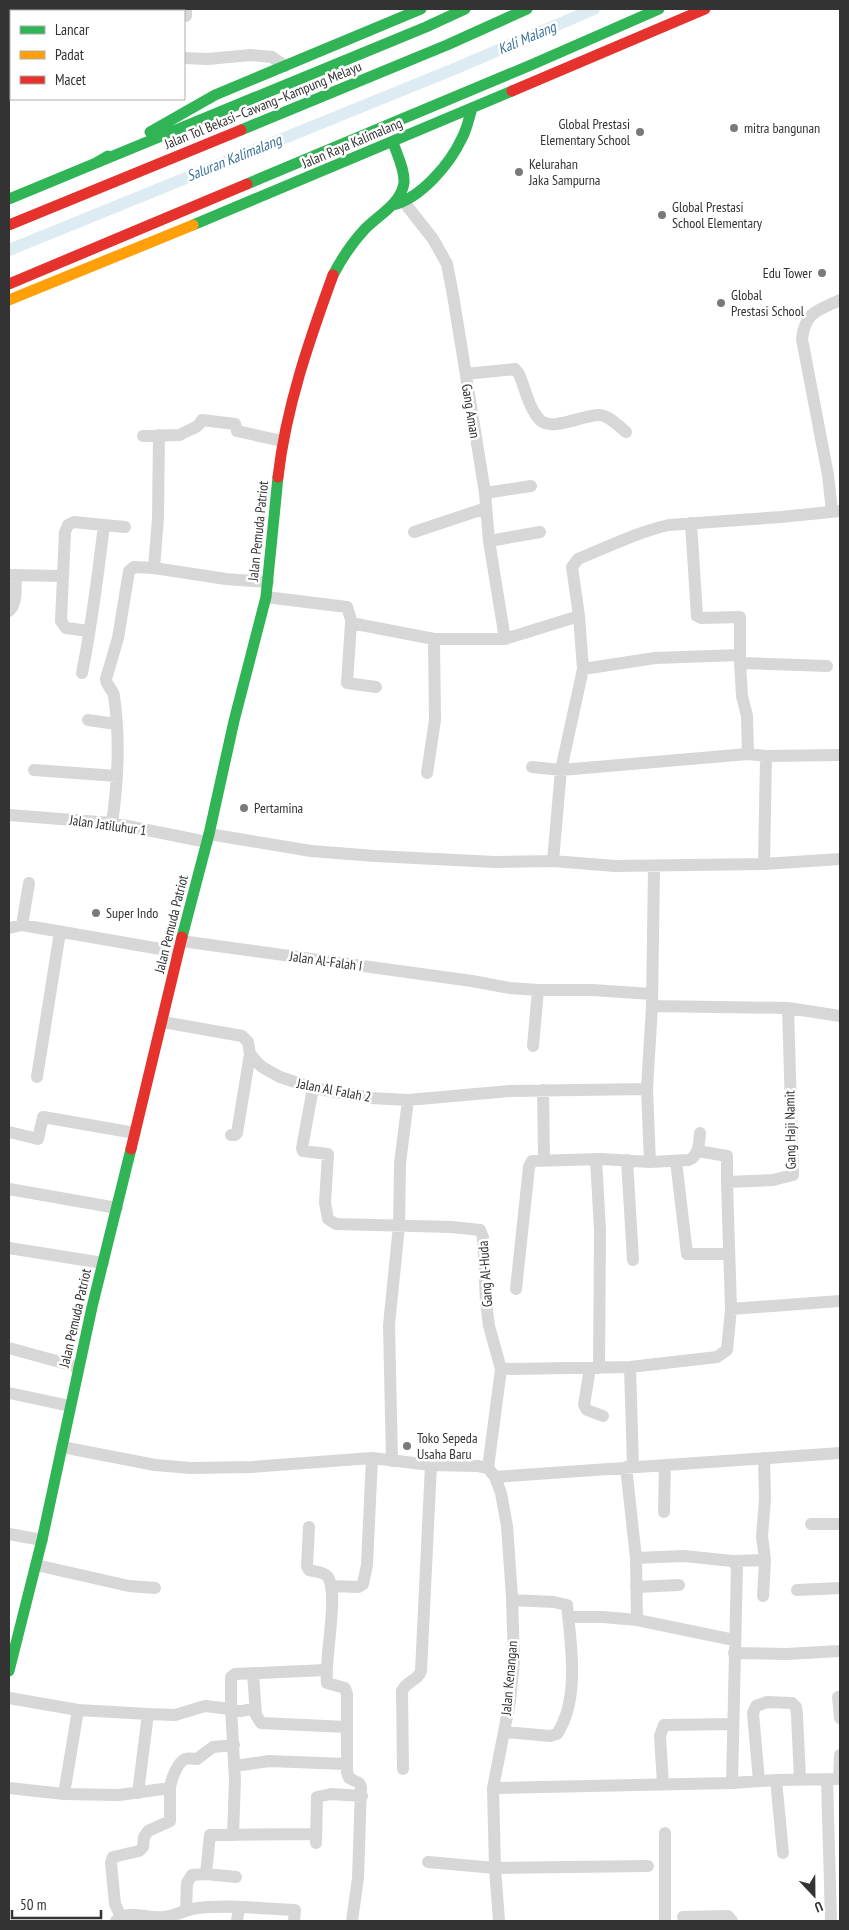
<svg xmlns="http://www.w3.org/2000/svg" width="849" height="1930" font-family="'PT Sans Narrow',sans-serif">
<rect width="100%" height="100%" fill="#fff"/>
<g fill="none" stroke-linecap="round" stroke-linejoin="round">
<path stroke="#ddebf3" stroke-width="12" d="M9,250l450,-183 135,-58"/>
<path stroke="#d7d7d7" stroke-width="12" d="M25,9l1,2
M186,9v7
M9,52l2,-1
M184,58l24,1 43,-4 21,2 13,9
M400,197l33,42 14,25 6,31 32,198 4,48 16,98
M466,374l49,-5 4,5c6,14 10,35 21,46 12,12 45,-6 60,-5 9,1 19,11 26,17
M143,436l37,-1c8,-6 17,-5 22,-15l33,4 2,7 45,10
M485,493l46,-7
M832,511l-4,-36 -26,-136c3,-27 16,-29 38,-39
M691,523l6,93 4,2 39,-1v46l2,33 5,20 1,38
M104,525l21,2
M414,532l72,-24
M489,541l51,-9
M154,568l4,-50 1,-83
M9,575l53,1
M266,597l81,10 5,16
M9,611c9,-8 6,-24 7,-36
M740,663l87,3
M583,669l72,-11 85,-3
M82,673c10,-49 16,-98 22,-148l-30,-3 -6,3 -3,7 -4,89 5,7 23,3
M376,687l-29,-4 4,-60 83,16
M88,720l28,4
M532,767l29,3 187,-16 18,2 74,-1
M34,770l83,6
M427,773l8,-53 -1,-81h71l74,-23
M9,815l103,8 95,19
M112,823c6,-41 8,-86 2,-127 -1,-7 -8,-10 -8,-17l12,-41 11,-67 5,-4 20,1 72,11 42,3
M209,834l102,17 64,5 120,6 58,-1 62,5 149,-2 76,-5
M553,861l8,-91 22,-101 -4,-53 -7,-49 6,-8c30,-12 59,-27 91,-34l112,-8 59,-6
M764,864l2,-108
M22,925l7,-42
M9,928l13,-3 156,27
M181,941l291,40 38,7 28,2h54l60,4
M652,1006l136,2 52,8
M163,1022l79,14 6,6 2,12 6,7 6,6 18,10 33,11 58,10 37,2 102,-9 137,-2
M533,1046l5,-56
M37,1077l23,-145
M313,1088l-11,60 1,3 25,3 -3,49 3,16 8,5 116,3 28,3 3,7 3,65 3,24 12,43
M543,1090l1,70
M9,1132l29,7 5,-22 92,16
M231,1135h4l2,-2 13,-79
M698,1151l29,5v26
M596,1159l4,71 -1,138
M627,1160l6,100
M676,1161l11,93h42
M650,1162l-3,-73 5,-83 2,-140
M9,1189l108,19
M9,1248l94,15
M516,1289l13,-122 3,-6 69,-2 49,3 39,-2c10,-5 10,-16 11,-27
M731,1309l109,-8
M9,1348l69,19
M630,1367l3,100
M590,1368l-6,37 3,5 16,6
M9,1393l61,13
M62,1447l93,18 36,3 61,-1 120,-9 59,7 47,1 10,2
M392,1461l-3,-136 10,-99 1,-63 8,-63
M626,1467l10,91 1,62 97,20
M488,1468l13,-99 129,-2 87,-10 10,-7 4,-41 -4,-127 46,-2 20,-5 -5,-167
M488,1468l7,9 6,16 6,33 5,71 2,64 -4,40 -17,87 2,80 4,53
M495,1477l345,-24
M664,1512l1,-47
M811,1524h29
M309,1527l-2,39 2,4c6,2 13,1 18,6 13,15 -3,83 0,107l18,5 2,6v78l2,6 10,5 2,4 -3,91 -6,43
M9,1534l33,6
M636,1558l48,-2 48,5 5,5 -5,217
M732,1561l33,-1
M36,1565l93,21 26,2
M331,1586l27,1 5,-3 4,-19 5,-107
M636,1587l43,-2
M797,1590l43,-2
M763,1596l2,-36 -3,-24 3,-37 -1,-41
M568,1617h35l34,3
M734,1653l52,1 54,-3
M253,1673l3,42 5,8 86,4
M838,1697l2,21
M9,1698l69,12 70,4 27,1 30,-9 26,3
M231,1711h11l13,-3
M504,1732l46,4 7,-2c23,-35 14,-89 10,-129l-13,-3 -42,-2
M235,1766l34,-5 77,3
M403,1769l-1,-78c4,-10 16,-10 19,-20l10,-206
M827,1779l4,142
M839,1779l1,-24
M776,1780l7,73
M759,1781l-6,-68 3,-7 11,-4 25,1 4,4 1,8 3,64
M663,1784l-3,-48 4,-11 68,-1
M9,1788l55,6 55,1 51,-7v33l-22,10 -4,6 -1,10 -4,4 -26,6 -2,6 4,41 6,13
M170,1788c1,-8 7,-25 15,-29 4,-1 9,0 12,0l16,-12 21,-2
M493,1788l239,-5 44,-3 64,-1
M138,1793l10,-79
M64,1794l14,-84
M665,1833v88
M233,1835l2,-55 -4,-71v-32l4,-3 91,-4
M316,1843l1,-46 14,-3 31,2
M428,1862l67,6 153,-2
M206,1874l4,-39 105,-1
M186,1911l1,-28 5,-8 14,-1 30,3
M683,1917l45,-1 4,5
M116,1921c11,-12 33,-2 48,-4 12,-1 22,-8 34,-9 28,-4 68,1 97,2l-1,11
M237,1921l2,-13"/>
<path stroke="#30b455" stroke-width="11" d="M241,130l206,-85 80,-36
M150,132l65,-37 206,-86
M96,163l330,-136 39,-18
M247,184l284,-119 128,-56
M9,199l87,-36 12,-7
M393,205c28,-7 57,-41 69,-67 5,-9 7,-20 10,-30
M193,225l319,-134
M333,275c9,-17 18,-31 31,-45 13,-14 37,-26 40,-47 1,-13 -7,-28 -11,-41
M182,937l27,-103 25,-113 32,-124 12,-120
M9,1671l33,-131 50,-233 39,-158"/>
<path stroke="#ff9f0a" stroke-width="11" d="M9,300l184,-75"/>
<path stroke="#e5322d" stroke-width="11" d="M512,91l193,-82
M9,225l232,-95
M9,284l238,-100
M278,477c8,-70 31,-136 55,-202
M131,1149l51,-212"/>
</g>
<g fill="#7a7a7a" stroke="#fff" stroke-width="2">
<circle cx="734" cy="128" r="5"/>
<circle cx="640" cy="132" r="5"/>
<circle cx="519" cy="172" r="5"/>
<circle cx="662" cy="215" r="5"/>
<circle cx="822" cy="273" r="5"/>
<circle cx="721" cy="303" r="5"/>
<circle cx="244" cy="808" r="5"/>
<circle cx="96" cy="913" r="5"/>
<circle cx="407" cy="1446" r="5"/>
</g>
<g text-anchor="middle" stroke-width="5" stroke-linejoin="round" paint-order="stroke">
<g font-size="14" fill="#333" stroke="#fff">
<text transform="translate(263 105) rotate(-22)" y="5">Jalan Tol Bekasi–Cawang–Kampung Melayu</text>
<text transform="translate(352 143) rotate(-23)" y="5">Jalan Raya Kalimalang</text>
<text transform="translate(471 411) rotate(81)" y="5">Gang Aman</text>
<text transform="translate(258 531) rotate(-84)" y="5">Jalan Pemuda Patriot</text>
<text transform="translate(108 825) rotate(8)" y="5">Jalan Jatiluhur 1</text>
<text transform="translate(171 924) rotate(-76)" y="5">Jalan Pemuda Patriot</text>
<text transform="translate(326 961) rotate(8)" y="5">Jalan Al-Falah I</text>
<text transform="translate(334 1090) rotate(11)" y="5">Jalan Al Falah 2</text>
<text transform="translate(790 1130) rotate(-91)" y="5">Gang Haji Namit</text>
<text transform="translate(485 1274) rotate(-94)" y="5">Gang Al-Huda</text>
<text transform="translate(75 1318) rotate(-77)" y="5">Jalan Pemuda Patriot</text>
<text transform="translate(509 1678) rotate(-85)" y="5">Jalan Kenangan</text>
</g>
<g font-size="14" fill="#333" stroke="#fff" text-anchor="start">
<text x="630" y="129" text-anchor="end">Global Prestasi<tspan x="630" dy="16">Elementary School</tspan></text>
<text x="744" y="133">mitra bangunan</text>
<text x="529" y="169">Kelurahan<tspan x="529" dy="16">Jaka Sampurna</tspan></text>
<text x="672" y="212">Global Prestasi<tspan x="672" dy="16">School Elementary</tspan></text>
<text x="812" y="278" text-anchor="end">Edu Tower</text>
<text x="731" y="300">Global<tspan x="731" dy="16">Prestasi School</tspan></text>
<text x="254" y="813">Pertamina</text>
<text x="106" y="918">Super Indo</text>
<text x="417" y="1443">Toko Sepeda<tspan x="417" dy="16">Usaha Baru</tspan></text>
</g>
<g font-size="15" font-style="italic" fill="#3f7597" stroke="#fff">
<text transform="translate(527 38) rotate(-23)" y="5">Kali Malang</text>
<text transform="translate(234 158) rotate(-22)" y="5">Saluran Kalimalang</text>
</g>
</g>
<rect width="849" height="1930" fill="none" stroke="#333333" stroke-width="20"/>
<rect x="10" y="10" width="175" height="90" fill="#ffffff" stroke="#adadad"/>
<rect x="20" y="26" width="25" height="8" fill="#30b455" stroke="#adadad"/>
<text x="55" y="35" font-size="15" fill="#333333">Lancar</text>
<rect x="20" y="51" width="25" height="8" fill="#ff9f0a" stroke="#adadad"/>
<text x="55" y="60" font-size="15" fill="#333333">Padat</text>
<rect x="20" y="76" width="25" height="8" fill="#e5322d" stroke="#adadad"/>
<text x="55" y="85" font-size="15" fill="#333333">Macet</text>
<g transform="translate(814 1895) rotate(158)" stroke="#ffffff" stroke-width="4" paint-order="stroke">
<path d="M0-4L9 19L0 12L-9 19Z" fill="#333333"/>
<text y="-8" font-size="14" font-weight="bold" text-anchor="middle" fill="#333333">U</text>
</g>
<path d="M12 1910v8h89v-8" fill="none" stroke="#333333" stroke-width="2.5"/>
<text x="20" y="1910" font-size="15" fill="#333333" stroke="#ffffff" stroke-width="4" paint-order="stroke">50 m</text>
</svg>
